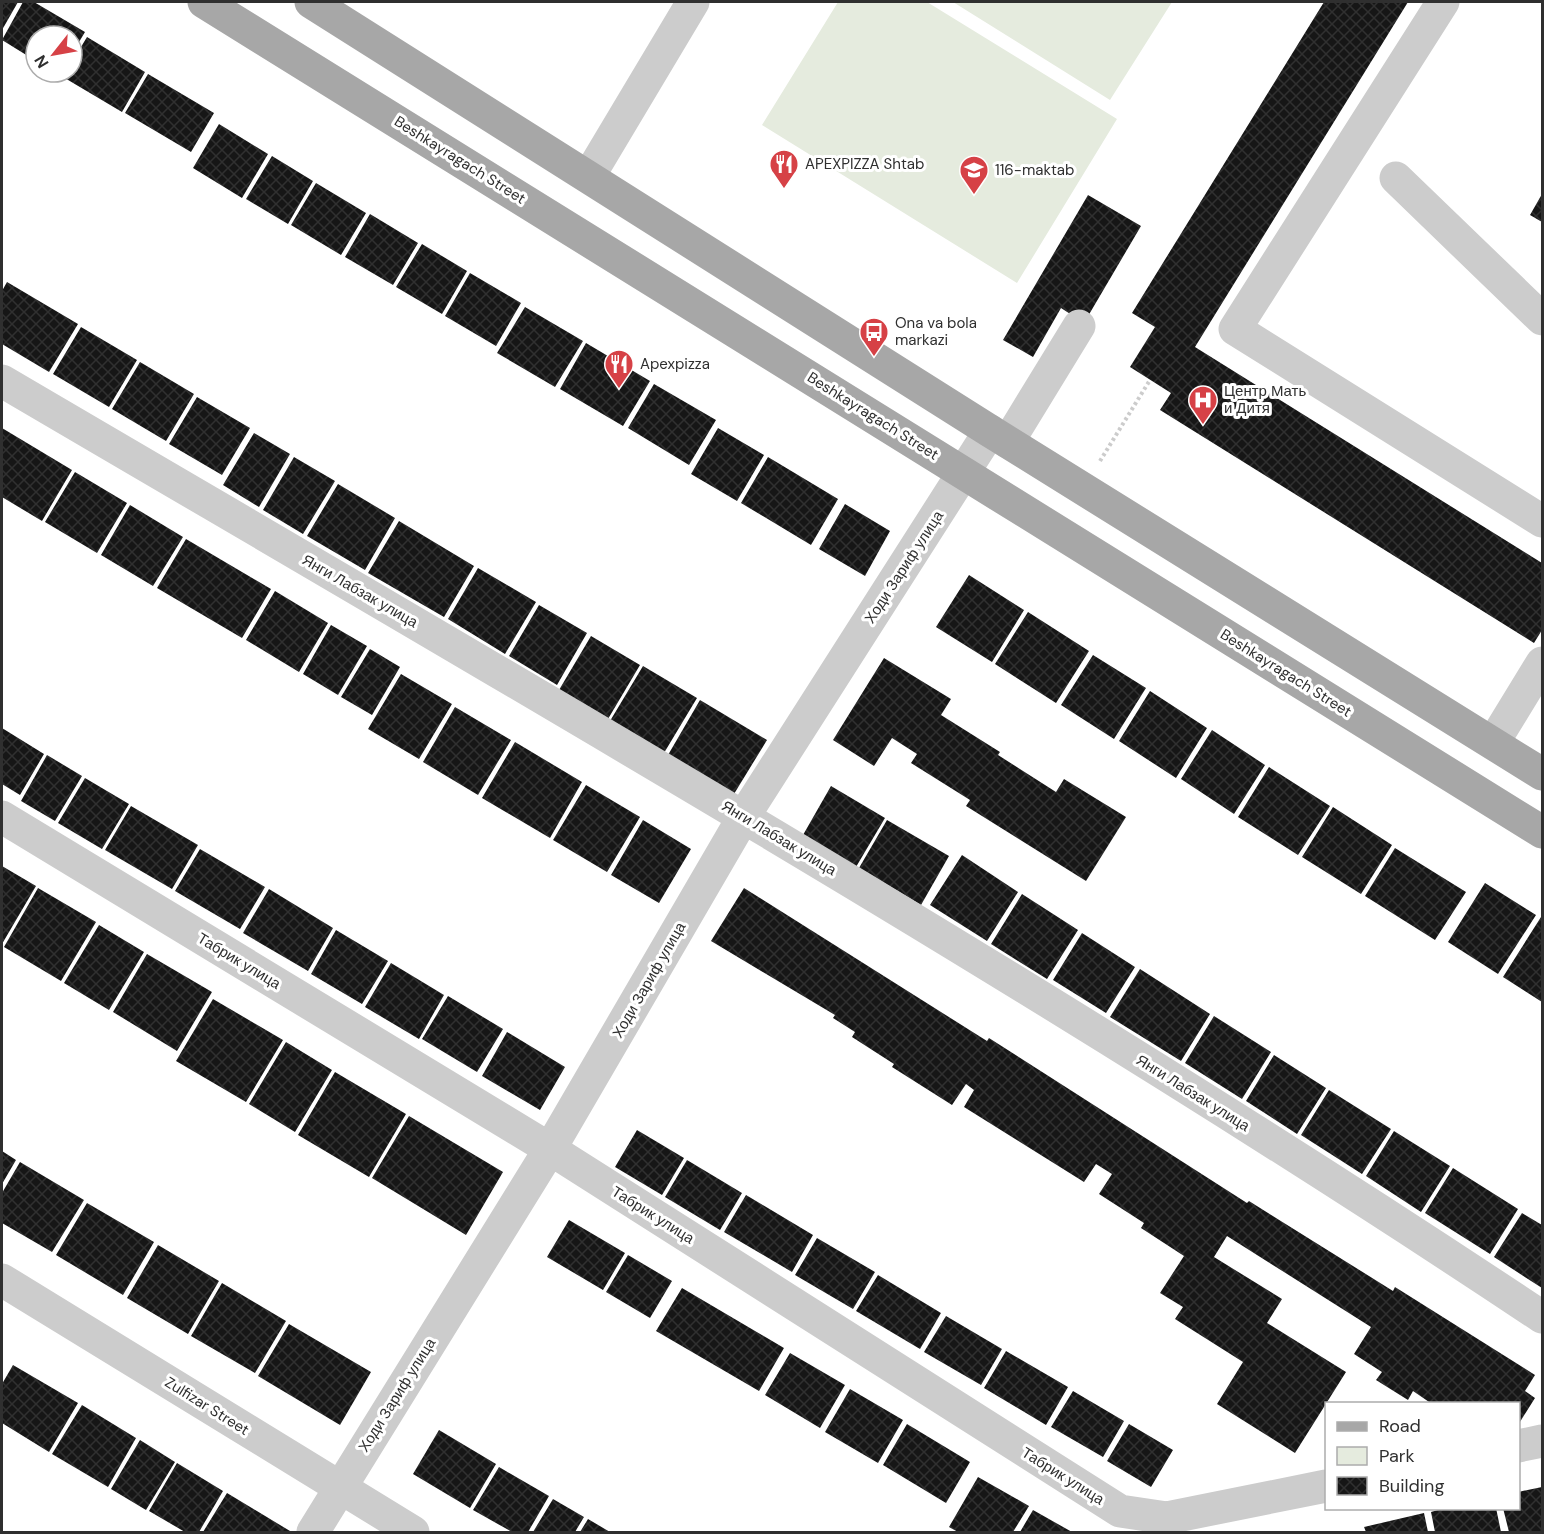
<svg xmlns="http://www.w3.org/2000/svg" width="1544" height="1534" font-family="'DM Sans',sans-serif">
<defs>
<pattern id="building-cross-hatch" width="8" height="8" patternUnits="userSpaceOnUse" patternTransform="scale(1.5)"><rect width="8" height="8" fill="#161616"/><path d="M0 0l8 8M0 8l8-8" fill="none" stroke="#303030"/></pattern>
</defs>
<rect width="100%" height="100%" fill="#fff"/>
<path fill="#e5ebde" d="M838,2h89l190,117 -100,164 -255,-158z
M953,2h219l-62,98z"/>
<path fill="url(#building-cross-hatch)" d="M2,2h16l-16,28z
M23,2h11l51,30 -13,22v-18h-36v25l-34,-21z
M1324,2h84l-213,345 347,216v67l-8,13 -374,-233 11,-17 -41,-26 25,-40 -23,-14z
M87,37l58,35 -23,40 -59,-35 3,-5h6v-10z
M148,74l66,39 -23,39 -66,-39z
M219,124l49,30 -26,44 -49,-30z
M272,156l41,25 -25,43 -42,-25z
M316,183l50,30 -25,42 -50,-30z
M1542,194v28l-12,-7z
M1088,195l53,31 -57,97 -23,-15 -28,49 -30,-17z
M370,214l48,29 -25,42 -48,-28z
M422,244l45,27 -25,43 -46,-27z
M470,273l51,30 -25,43 -51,-30z
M7,282l71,42 -29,48 -47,-28v-53z
M525,307l58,34 -28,46 -58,-34z
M81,327l56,33 -28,47 -56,-33z
M586,343l64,38 -27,45 -63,-37z
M140,362l54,32 -28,47 -54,-32z
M654,384l62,36 -27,45 -61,-37z
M197,397l53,31 -28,47 -53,-31z
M2,428l70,42 -30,51 -40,-24z
M718,428l46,27 -27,46 -46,-27z
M254,433l36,21 -31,53 -36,-22z
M294,457l41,24 -32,53 -40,-24z
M768,457l70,42 -27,46 -70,-42z
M75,472l52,31 -30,50 -52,-31z
M338,484l57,34 -30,52 -58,-34z
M845,504l45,27 -25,45 -46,-27z
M130,505l53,32 -30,49 -52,-31z
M399,521l75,45 -30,51 -76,-44z
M186,539l85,50 -29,49 -85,-50z
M478,568l58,34 -31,52 -57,-35z
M969,575l55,35 -32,52 -56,-35z
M275,591l53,32 -29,49 -53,-32z
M539,605l48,28 -30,52 -48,-29z
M1028,612l61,39 -33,52 -61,-39z
M331,625l36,21 -29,49 -35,-21z
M591,636l49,29 -32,54 -49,-29z
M370,649l30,18 -28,48 -31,-18z
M1093,655l53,33 -32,51 -53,-34z
M884,658l67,41 -10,16 59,37 -2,3 58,37 8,-13 62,38 -40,64 -120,-75 4,-6 -59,-37 6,-9 -25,-16 -18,28 -41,-26z
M643,666l54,32 -33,55 -54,-32z
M401,674l51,30 -33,55 -51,-30z
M1150,691l57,37 -31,50 -57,-37z
M700,700l67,40 -33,54 -66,-39z
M455,707l56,33 -33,55 -55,-33z
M2,728l42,26 -24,41 -18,-11z
M1212,730l53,35 -31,49 -53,-35z
M515,742l67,40 -32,56 -68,-40z
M47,755l35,21 -27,45 -34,-20z
M1269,767l61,39 -32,49 -60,-38z
M85,778l44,26 -27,45 -44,-26z
M586,785l54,32 -33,55 -54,-32z
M831,786l54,32 -29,49 -53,-32z
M131,806l67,39 -26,44 -67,-39z
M1333,807l59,38 -31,49 -59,-37z
M643,820l48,29 -32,54 -48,-28z
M887,820l62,36 -28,49 -62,-37z
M1395,848l71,44 -31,48 -70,-44z
M200,849l65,38 -25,42 -65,-38z
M962,855l56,37 -31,49 -57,-36z
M2,866l34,20 -34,58z
M1485,883l51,32 -38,59 -50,-32z
M38,888l58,34 -35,59 -57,-34z
M744,888l243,153 2,-3 258,165 2,-2 144,90 2,-4 140,88 -10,16 10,7 -17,27v-21h-86l-19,-13 -5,9 -32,-20 6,-8 -28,-18 17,-27 -144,-91 -13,21 68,42 -15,24 79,49 -51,81 -78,-49 26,-42 -68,-43 8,-12 -23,-14 24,-37 -43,-28 3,-5 -45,-29 13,-20 -16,-10 -12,18 -120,-75 10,-17 -8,-6 -14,21 -60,-38 2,-3 -42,-27 3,-5 -22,-14 2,-3 -124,-74z
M269,889l64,39 -25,43 -65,-38z
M1022,894l56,36 -31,49 -56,-35z
M1541,917l1,1v84l-39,-25z
M99,925l45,27 -35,58 -45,-27z
M336,930l52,31 -26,43 -51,-30z
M1082,933l53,34 -29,46 -53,-33z
M147,954l65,38 -35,59 -64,-39z
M391,963l53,32 -25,44 -54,-32z
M1140,969l70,45 -29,47 -71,-44z
M448,996l55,33 -26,43 -55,-33z
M213,999l70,41 -37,62 -70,-41z
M1214,1016l57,36 -29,47 -57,-36z
M507,1032l58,35 -25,43 -58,-34z
M286,1042l46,28 -37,62 -46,-28z
M1274,1055l52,33 -29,46 -51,-33z
M335,1072l71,42 -37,63 -71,-42z
M1329,1090l62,39 -29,45 -61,-39z
M409,1116l94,56 -37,63 -94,-57z
M637,1130l47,28 -22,37 -47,-28z
M1394,1131l56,35 -29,46 -55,-36z
M2,1151l14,9 -14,24z
M687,1160l55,33 -22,37 -55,-33z
M20,1162l64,38 -32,52 -50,-29v-30z
M1453,1168l65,41 -28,45 -65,-41z
M746,1195l67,40 -21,37 -68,-40z
M87,1203l67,39 -31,53 -67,-40z
M1522,1213l20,12v63l-48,-31z
M569,1220l56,33 -22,37 -56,-33z
M817,1238l58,34 -22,37 -58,-34z
M158,1245l61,36 -31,53 -61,-36z
M628,1255l44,26 -22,37 -44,-26z
M878,1275l63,38 -21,36 -64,-38z
M222,1283l64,38 -31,52 -64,-37z
M682,1288l102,60 -25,43 -103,-60z
M946,1316l56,33 -21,36 -57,-33z
M289,1324l82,48 -31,53 -82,-49z
M1006,1351l62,36 -22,38 -62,-37z
M790,1353l55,32 -25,43 -55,-33z
M13,1365l65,38 -29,49 -47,-29v-39z
M850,1389l53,31 -25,43 -53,-31z
M1073,1391l51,30 -21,36 -52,-30z
M82,1405l54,33 -28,49 -56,-33z
M907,1424l63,38 -24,41 -63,-38z
M1129,1424l44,26 -22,37 -44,-26z
M439,1430l57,34 -26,44 -57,-34z
M140,1440l35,22 -29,48 -35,-21z
M177,1463l46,28 -24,41h-14l-36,-21z
M499,1467l50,29 -21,36h-16l-39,-22z
M978,1477l51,29 -16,26h-55l-9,-5z
M1542,1487v45h-33l-6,-24h15v-16z
M227,1493l63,38 -1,1h-86z
M553,1499l31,18 -9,15h-42z
M1445,1508h51l5,24h-66l-4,-20z
M1033,1510l39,22h-52z
M1424,1513l4,19h-62l-2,-5z
M588,1519l22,13h-30z"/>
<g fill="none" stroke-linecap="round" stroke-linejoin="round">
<path stroke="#ccc" stroke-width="4" stroke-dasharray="3 3" stroke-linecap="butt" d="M1100,461l50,-81"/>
<path stroke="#ccc" stroke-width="33" d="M1443,2l-208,327 307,192
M589,176l104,-174
M1396,178l146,141
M2,381c518,304 1040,603 1540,936
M1008,442l71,-116
M1493,743l49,-80
M2,817l548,332 570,362 47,7 159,-32
M2,1280l411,252
M1518,1446l24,-5
M313,1532l237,-383 194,-333 246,-385"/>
<path stroke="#a7a7a7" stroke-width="33" d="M204,2l1338,830
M311,2l679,429 552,343"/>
</g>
<defs>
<g id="restaurant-pin" transform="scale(1.5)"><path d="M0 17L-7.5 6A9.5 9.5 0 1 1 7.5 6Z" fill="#d64146" stroke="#fff"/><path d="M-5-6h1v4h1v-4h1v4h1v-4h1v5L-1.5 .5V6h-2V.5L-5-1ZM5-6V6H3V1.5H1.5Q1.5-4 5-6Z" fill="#fff"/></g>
<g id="school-pin" transform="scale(1.5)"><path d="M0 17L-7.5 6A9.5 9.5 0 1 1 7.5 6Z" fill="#d64146" stroke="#fff"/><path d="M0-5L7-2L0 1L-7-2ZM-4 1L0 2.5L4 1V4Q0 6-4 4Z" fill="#fff"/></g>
<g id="bus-pin" transform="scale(1.5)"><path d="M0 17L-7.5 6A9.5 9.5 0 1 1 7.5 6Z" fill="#d64146" stroke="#fff"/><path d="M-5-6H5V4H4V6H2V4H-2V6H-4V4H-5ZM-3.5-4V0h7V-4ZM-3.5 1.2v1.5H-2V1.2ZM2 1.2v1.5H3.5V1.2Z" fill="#fff"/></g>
<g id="hospital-pin" transform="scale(1.5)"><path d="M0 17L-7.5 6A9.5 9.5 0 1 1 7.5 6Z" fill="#d64146" stroke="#fff"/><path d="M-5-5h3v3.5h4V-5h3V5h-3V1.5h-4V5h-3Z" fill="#fff"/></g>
</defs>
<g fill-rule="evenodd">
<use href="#restaurant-pin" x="784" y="164"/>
<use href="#school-pin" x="974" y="170"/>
<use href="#bus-pin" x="874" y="332"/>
<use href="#restaurant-pin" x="619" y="364"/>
<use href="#hospital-pin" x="1203" y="400"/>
</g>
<g text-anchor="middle" stroke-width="6" stroke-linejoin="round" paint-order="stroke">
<g font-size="15" fill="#2f2f2f" stroke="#fff">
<text transform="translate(460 160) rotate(32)" y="5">Beshkayragach Street</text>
<text transform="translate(873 416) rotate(32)" y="5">Beshkayragach Street</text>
<text transform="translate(904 567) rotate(-57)" y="5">Ходи Зариф улица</text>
<text transform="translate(360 591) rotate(30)" y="5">Янги Лабзак улица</text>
<text transform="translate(1286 673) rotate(32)" y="5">Beshkayragach Street</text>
<text transform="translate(779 838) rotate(31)" y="5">Янги Лабзак улица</text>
<text transform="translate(239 961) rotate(31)" y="5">Табрик улица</text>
<text transform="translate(649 980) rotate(-60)" y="5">Ходи Зариф улица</text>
<text transform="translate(1193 1093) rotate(32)" y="5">Янги Лабзак улица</text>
<text transform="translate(653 1215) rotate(32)" y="5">Табрик улица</text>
<text transform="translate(397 1395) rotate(-58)" y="5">Ходи Зариф улица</text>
<text transform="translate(207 1406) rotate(32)" y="5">Zulfizar Street</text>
<text transform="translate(1063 1476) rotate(32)" y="5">Табрик улица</text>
</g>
<g font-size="15" fill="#2f2f2f" stroke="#fff" text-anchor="start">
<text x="805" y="169">APEXPIZZA Shtab</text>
<text x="995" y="175">116-maktab</text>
<text x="895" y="328">Ona va bola<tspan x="895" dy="17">markazi</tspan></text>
<text x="640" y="369">Apexpizza</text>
<text x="1224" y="396">Центр Мать<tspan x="1224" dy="17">и Дитя</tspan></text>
</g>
</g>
<rect width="1544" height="1534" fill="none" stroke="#2f2f2f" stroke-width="6"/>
<rect x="1325" y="1402" width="195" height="108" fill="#ffffff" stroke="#acacac" stroke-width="1.5"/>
<rect x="1337" y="1422" width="30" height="9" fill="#a7a7a7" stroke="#acacac" stroke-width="1.5"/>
<text x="1379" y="1432" font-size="18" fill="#2f2f2f">Road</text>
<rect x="1337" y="1447" width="30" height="18" fill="#e5ebde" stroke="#acacac" stroke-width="1.5"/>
<text x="1379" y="1462" font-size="18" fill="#2f2f2f">Park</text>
<rect x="1337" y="1477" width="30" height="18" fill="url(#building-cross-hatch)" stroke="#acacac" stroke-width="1.5"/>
<text x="1379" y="1492" font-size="18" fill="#2f2f2f">Building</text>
<g transform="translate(54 54) rotate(239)"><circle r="28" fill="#ffffff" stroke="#acacac" stroke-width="1.5"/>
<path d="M0-4.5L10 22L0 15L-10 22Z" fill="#d64146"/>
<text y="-9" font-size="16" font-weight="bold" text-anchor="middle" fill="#2f2f2f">N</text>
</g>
</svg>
